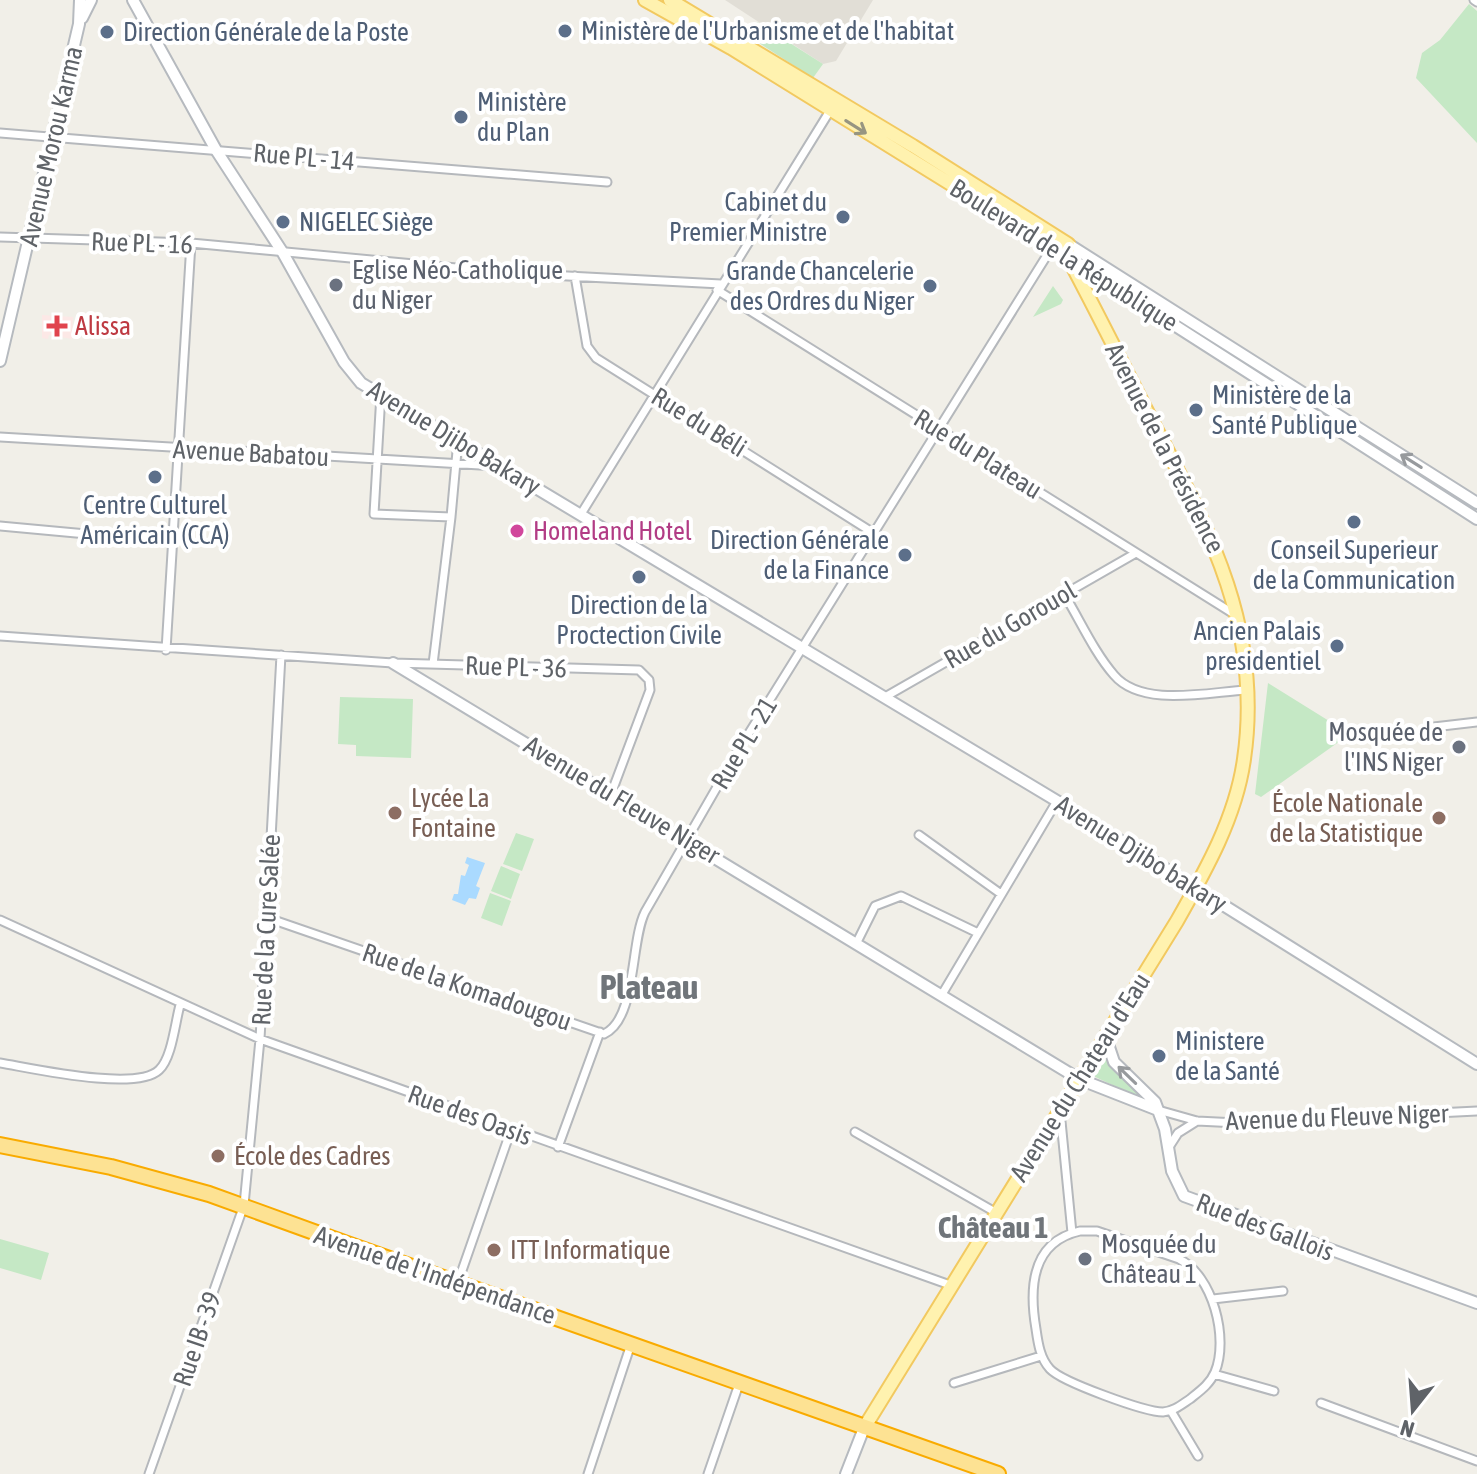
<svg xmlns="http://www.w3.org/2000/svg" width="1477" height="1474" font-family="'Asap Condensed',sans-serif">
<rect width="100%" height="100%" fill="#f1efe8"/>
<path fill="#e1ded6" d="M725,0h148l-37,61 -13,3z"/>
<path fill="#fce8e6" d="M42,315l31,2 -1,22 -23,-4 -1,4 -6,-1z"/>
<path fill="#c5e8c5" d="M1469,4l8,7v132l-61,-65 6,-25 18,-13z
M757,22l66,42 -10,14 -65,-42z
M1053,286l10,14 -2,4 -28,13z
M1268,683l82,51 -89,63 -6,-3z
M340,697l73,2 -2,59 -55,-2v-11l-18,-1z
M516,833l18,6 -12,32 -19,-7z
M501,866l19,8 -9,25 -20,-8z
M490,893l21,8 -9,25 -21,-8z
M1105,1054l3,3 41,45 -58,-27z
M0,1239l49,14 -8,27 -41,-12z"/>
<path fill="#aadaff" d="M467,857l18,6 -9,23 4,2 -4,11 -7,-1 -4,7 -13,-5 2,-6h4l3,-19 4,1 4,-11 -4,-2z"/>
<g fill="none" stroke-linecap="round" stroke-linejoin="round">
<g stroke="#b5b8bc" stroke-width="11">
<path id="street" d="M1474,0l3,2
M0,133l607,49
M0,237l191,6 319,30 211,11
M575,276l12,70 9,12 279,176
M717,290l517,324
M381,394l-7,120 77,3 7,-77
M0,437l497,29
M581,514l250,-405
M0,526l173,16
M1064,594c16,26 30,58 50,81 28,33 94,17 133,15
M0,636l393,27 246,7 10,10 1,10 -39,104
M166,650l25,-407
M433,664l18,-147
M885,697l251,-144
M1425,728l52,-6
M919,835l82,59
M265,917l339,117c33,-15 26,-92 41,-122l91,-158 318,-510
M0,920l260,119 690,246
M857,942l18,-36 26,-10 77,37
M941,996l116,-195
M0,1063c31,5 136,29 159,7 13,-12 16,-47 21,-65
M1158,1110l39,11 40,2 240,-12
M1060,1111l12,122
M855,1132l140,80
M558,1147l42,-115
M1169,1147l9,-14 19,-12
M1080,1231h17l82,28c34,16 50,80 36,113 -5,12 -15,19 -25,27 -9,6 -16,12 -27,13 -18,0 -101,-30 -113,-43 -10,-11 -12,-26 -14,-40 -7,-41 -5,-87 44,-98z
M458,1282l53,-152
M1213,1299l70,-8
M1214,1374l60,17
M954,1383l87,-27
M1321,1403l156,58
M1171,1411l27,45
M149,1474l95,-269 16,-166 21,-384
M588,1474l43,-130
M708,1474l31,-90"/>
</g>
<g stroke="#b6babf" stroke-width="14">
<path id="secondary" d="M133,0l83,150 67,103 61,109 17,21 696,418 420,263
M82,18l9,-18
M1068,244l409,259
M1068,257l409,262
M0,361l79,-337 1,-24
M393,663l686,416 79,31
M1105,1035l9,27 41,40 10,27 7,42 12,25 293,107
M846,1474l18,-46"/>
</g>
<g stroke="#f2c960" stroke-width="16">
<path id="primary" d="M645,0l86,48 336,208
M670,0l243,146 155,98 -1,12c29,54 56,109 84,163 58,110 112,210 93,340 -8,58 -38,111 -67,162l-313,507"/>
</g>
<g stroke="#f9ab00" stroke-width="18">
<path id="highway" d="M0,1145l111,22 98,27 138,50 651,230"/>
</g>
<use href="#street" stroke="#fff" stroke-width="7"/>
<use href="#secondary" stroke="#fff" stroke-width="10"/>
<use href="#primary" stroke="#fff2af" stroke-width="12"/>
<use href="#highway" stroke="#fde293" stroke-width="14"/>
</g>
<defs><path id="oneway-shaft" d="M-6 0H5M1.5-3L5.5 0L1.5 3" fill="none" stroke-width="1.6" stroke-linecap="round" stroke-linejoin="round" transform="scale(2)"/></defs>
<use stroke="#979581" href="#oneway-shaft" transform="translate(856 127) rotate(32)"/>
<g stroke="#979a9d">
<use href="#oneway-shaft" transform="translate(1411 461) rotate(-148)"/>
<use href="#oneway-shaft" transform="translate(1127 1075) rotate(-136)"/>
</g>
<g fill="#5c6f8a" stroke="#fff" stroke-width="3">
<circle cx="565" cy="31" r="8"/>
<circle cx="107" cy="32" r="8"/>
<circle cx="461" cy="117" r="8"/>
<circle cx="843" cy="217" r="8"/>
<circle cx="283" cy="222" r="8"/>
<circle cx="930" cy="286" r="8"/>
<circle cx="1196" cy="410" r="8"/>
<circle cx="155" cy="477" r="8"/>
<circle cx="1354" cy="522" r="8"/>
<circle cx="905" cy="555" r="8"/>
<circle cx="639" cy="577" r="8"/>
<circle cx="1337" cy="646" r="8"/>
<circle cx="1159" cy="1056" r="8"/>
</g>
<g fill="#6b7280" stroke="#fff" stroke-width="3">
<circle cx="336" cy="285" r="8"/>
<circle cx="1459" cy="747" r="8"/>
<circle cx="1085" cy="1259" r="8"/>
</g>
<path fill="#e0444e" stroke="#fff" stroke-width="3" d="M53 314h8v8h8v8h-8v8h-8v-8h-8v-8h8z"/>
<circle fill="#d1479c" stroke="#fff" stroke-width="3" cx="517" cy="531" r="8"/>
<g fill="#8d6e63" stroke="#fff" stroke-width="3">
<circle cx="395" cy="813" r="8"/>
<circle cx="1439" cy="818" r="8"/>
<circle cx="218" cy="1156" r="8"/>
<circle cx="494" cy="1250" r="8"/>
</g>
<g text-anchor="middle" stroke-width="8" stroke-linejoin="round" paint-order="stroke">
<g font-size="26" fill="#4e5e75" stroke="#fff" text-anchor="start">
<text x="581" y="40">Ministère de l'Urbanisme et de l'habitat</text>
<text x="123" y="41">Direction Générale de la Poste</text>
<text x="477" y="111">Ministère<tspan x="477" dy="30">du Plan</tspan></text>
<text x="827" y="211" text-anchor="end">Cabinet du<tspan x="827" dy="30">Premier Ministre</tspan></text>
<text x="299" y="231">NIGELEC Siège</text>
<text x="914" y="280" text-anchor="end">Grande Chancelerie<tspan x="914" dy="30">des Ordres du Niger</tspan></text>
<text x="1212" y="404">Ministère de la<tspan x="1212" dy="30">Santé Publique</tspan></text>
<text x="155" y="514" text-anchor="middle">Centre Culturel<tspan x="155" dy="30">Américain (CCA)</tspan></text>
<text x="889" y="549" text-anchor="end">Direction Générale<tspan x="889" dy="30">de la Finance</tspan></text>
<text x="1354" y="559" text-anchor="middle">Conseil Superieur<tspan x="1354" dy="30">de la Communication</tspan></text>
<text x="639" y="614" text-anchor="middle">Direction de la<tspan x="639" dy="30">Proctection Civile</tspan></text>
<text x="1321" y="640" text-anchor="end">Ancien Palais<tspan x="1321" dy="30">presidentiel</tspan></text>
<text x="1175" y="1050">Ministere<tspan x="1175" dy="30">de la Santé</tspan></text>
</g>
<g font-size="26" fill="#5f6368" stroke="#fff">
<text transform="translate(51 146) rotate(-77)" y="9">Avenue Morou Karma</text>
<text transform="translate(304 157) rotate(5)" y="9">Rue PL - 14</text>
<text transform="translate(142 243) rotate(2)" y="9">Rue PL - 16</text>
<text transform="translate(1064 255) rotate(32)" y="9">Boulevard de la République</text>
<text transform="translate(699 422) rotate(32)" y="9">Rue du Béli</text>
<text transform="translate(454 438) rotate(31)" y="9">Avenue Djibo Bakary</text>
<text transform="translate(1165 448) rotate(63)" y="9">Avenue de la Présidence</text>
<text transform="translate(251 453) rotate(3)" y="9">Avenue Babatou</text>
<text transform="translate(978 454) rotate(32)" y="9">Rue du Plateau</text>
<text transform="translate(1010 625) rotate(-30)" y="9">Rue du Gorouol</text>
<text transform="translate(516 667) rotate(2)" y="9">Rue PL - 36</text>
<text transform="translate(744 743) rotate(-59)" y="9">Rue PL - 21</text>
<text transform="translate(622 800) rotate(31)" y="9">Avenue du Fleuve Niger</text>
<text transform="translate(1141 854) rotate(32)" y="9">Avenue Djibo bakary</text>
<text transform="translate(266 930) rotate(-87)" y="9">Rue de la Cure Salée</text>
<text transform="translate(467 987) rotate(19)" y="9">Rue de la Komadougou</text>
<text transform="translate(1080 1077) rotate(-58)" y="9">Avenue du Chateau d'Eau</text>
<text transform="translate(470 1115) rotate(20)" y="9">Rue des Oasis</text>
<text transform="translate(1337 1117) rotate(-2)" y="9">Avenue du Fleuve Niger</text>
<text transform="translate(1265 1227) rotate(21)" y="9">Rue des Gallois</text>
<text transform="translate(435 1275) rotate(19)" y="9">Avenue de l'Indépendance</text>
<text transform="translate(197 1339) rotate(-71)" y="9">Rue IB - 39</text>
</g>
<g font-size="26" fill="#5b616d" stroke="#fff" text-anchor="start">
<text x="352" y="279">Eglise Néo-Catholique<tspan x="352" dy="30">du Niger</tspan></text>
<text x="1443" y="741" text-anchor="end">Mosquée de<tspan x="1443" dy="30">l'INS Niger</tspan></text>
<text x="1101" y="1253">Mosquée du<tspan x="1101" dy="30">Château 1</tspan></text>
</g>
<g font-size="26" fill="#be3a42" stroke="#fff" text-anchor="start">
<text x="75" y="335">Alissa</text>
</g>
<g font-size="26" fill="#b23c85" stroke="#fff" text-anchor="start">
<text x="533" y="540">Homeland Hotel</text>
</g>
<g font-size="26" fill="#785e54" stroke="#fff" text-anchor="start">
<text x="411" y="807">Lycée La<tspan x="411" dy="30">Fontaine</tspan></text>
<text x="1423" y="812" text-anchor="end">École Nationale<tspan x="1423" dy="30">de la Statistique</tspan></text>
<text x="234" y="1165">École des Cadres</text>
<text x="510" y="1259">ITT Informatique</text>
</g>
<g font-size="30" font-weight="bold" fill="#70757a" stroke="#fff">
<text x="993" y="1238">Château 1</text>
</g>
<g font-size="34" font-weight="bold" fill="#70757a" stroke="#fff">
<text x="649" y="999">Plateau</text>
</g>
</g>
<g transform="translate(1413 1410) rotate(197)" stroke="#ffffff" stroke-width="6" paint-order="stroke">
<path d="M0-6L14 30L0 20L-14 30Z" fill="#5f6368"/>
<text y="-12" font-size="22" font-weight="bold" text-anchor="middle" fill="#5f6368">N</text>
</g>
</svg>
